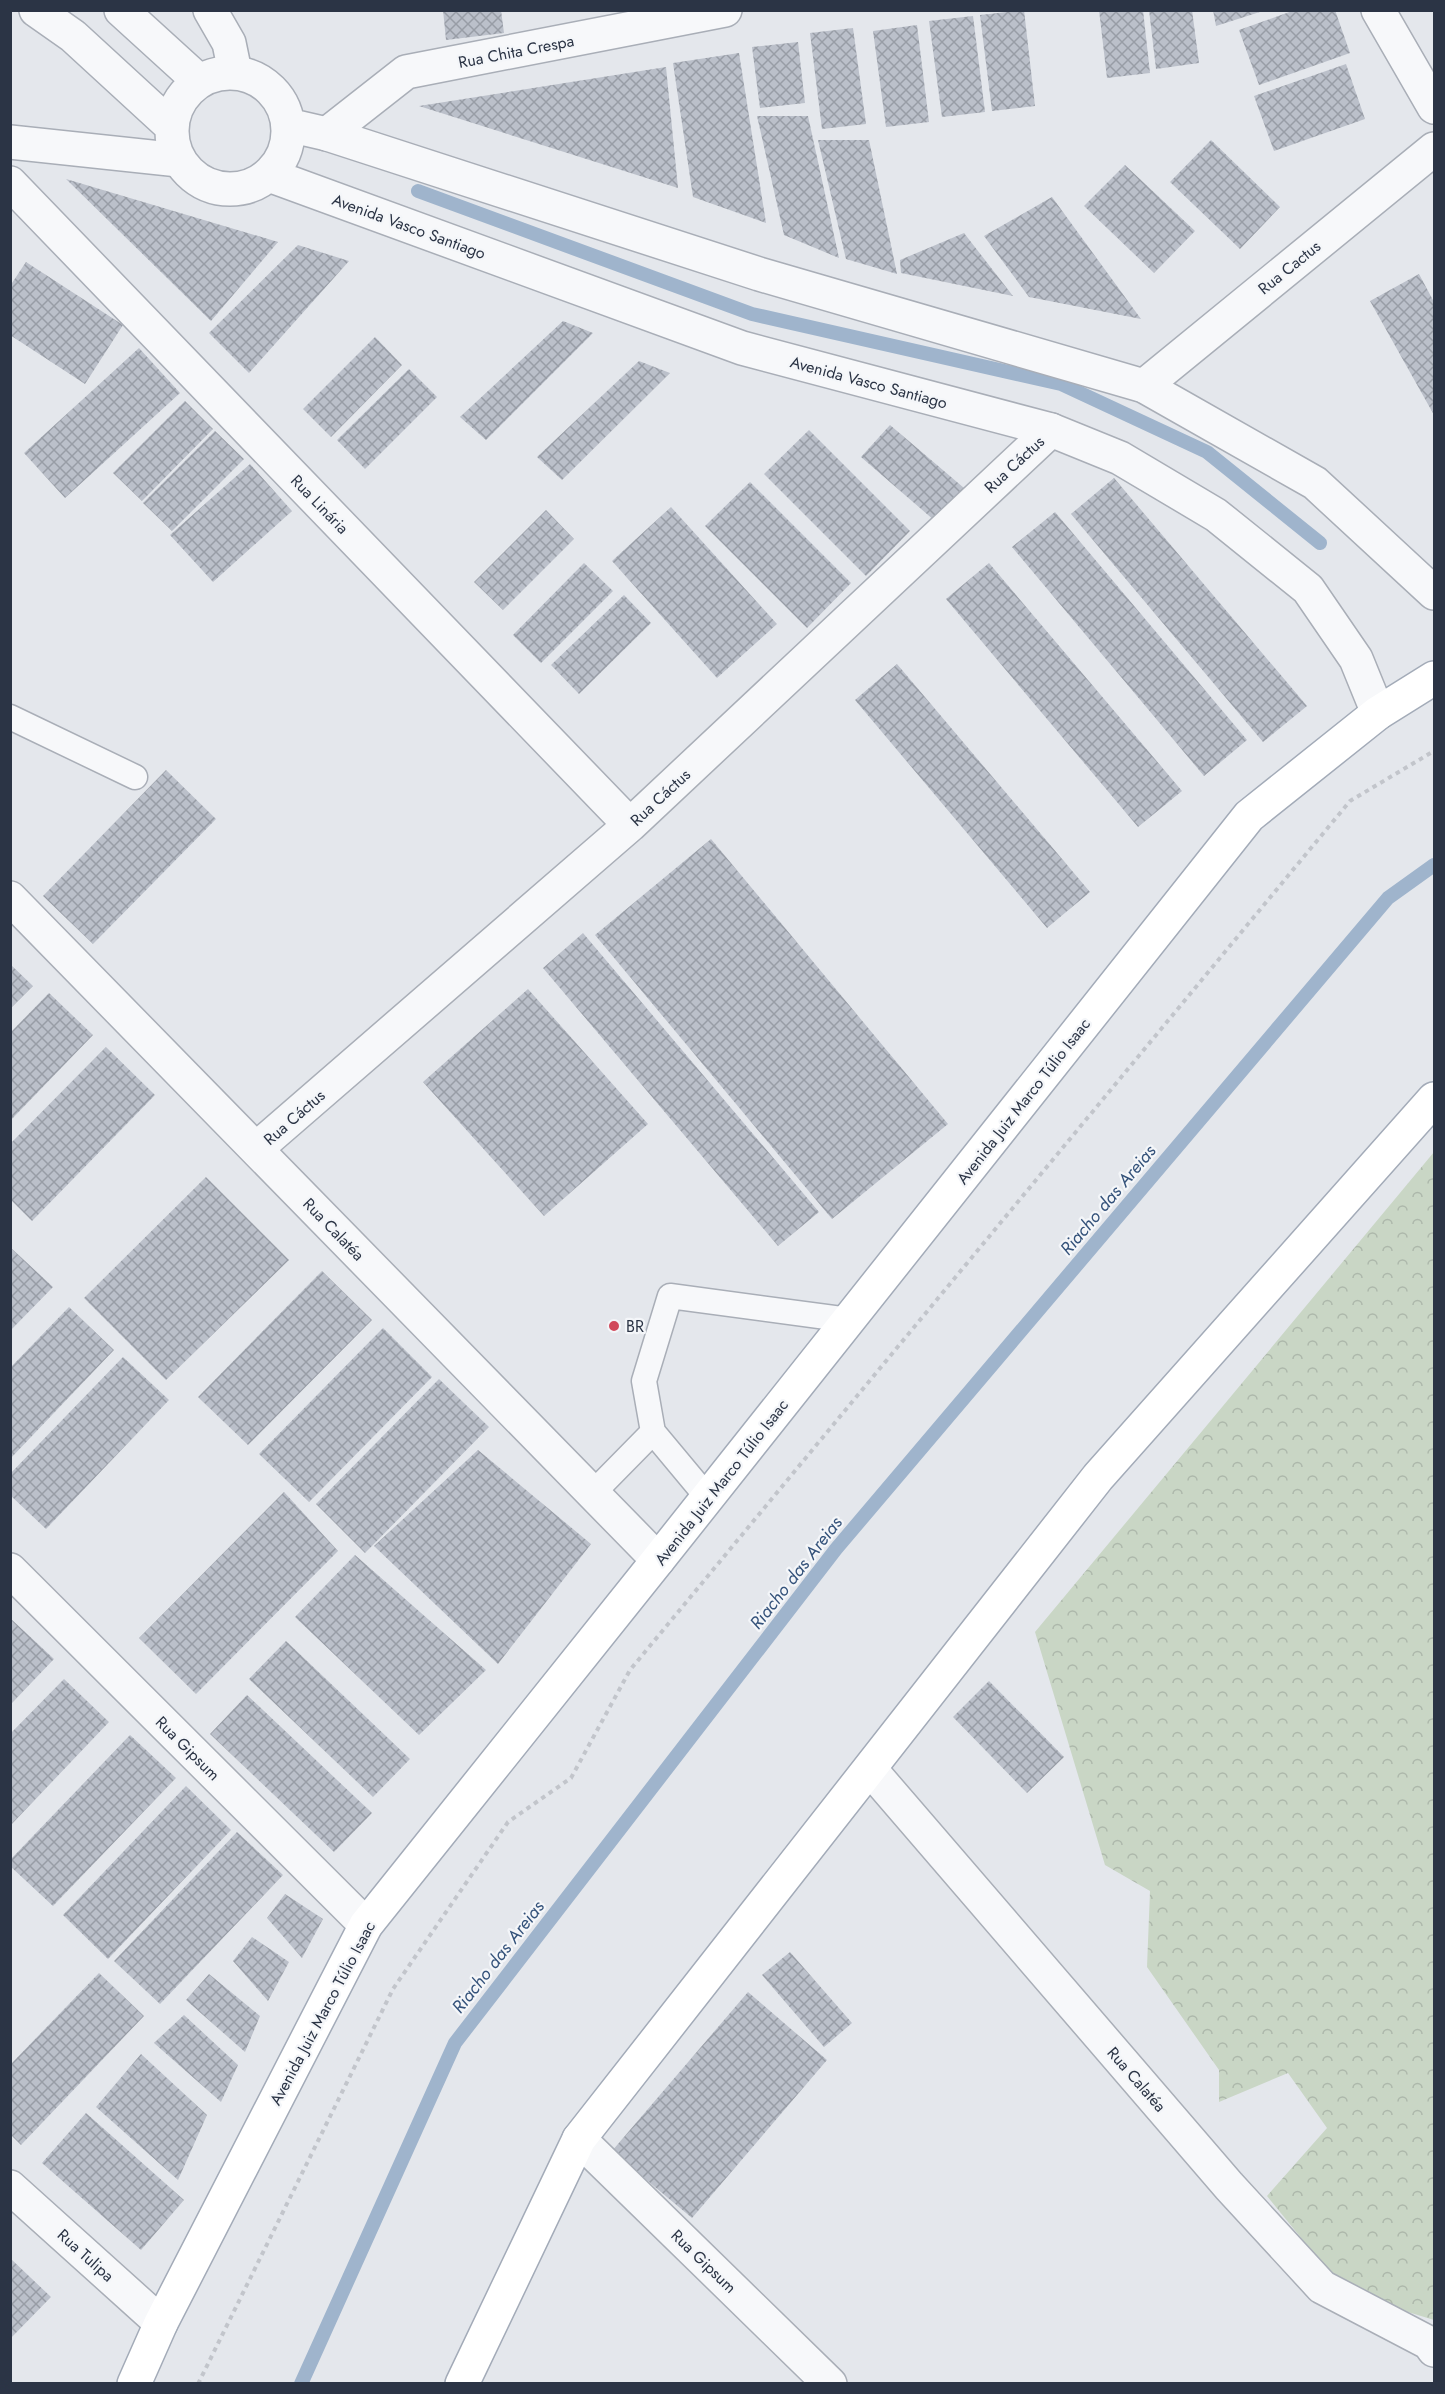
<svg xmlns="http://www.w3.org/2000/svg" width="1445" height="2394" font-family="Jost,sans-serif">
<defs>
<pattern id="forest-crowns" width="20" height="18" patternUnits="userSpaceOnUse" patternTransform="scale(1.5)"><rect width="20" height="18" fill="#c9d6c5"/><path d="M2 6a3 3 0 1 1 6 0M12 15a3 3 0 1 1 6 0" fill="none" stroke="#adb8ab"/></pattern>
<pattern id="building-cross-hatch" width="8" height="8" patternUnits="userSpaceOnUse" patternTransform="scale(1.5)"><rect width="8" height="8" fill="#bbc0ca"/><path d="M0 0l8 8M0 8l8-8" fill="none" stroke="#989da6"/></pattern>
</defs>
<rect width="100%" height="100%" fill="#e4e7ec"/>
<path fill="url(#forest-crowns)" d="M1434,1152v1168l-88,-27 -79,-97 60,-68 -39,-55 -69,29v-32l-72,-103 3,-76 -45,-26 -70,-233z"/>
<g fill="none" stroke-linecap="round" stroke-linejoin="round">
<path stroke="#9fb4cc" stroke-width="14" d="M418,191l334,123 309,70 146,68 113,91
M301,2384l154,-341 381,-494 552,-651 46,-33"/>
</g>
<path fill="url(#building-cross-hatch)" d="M443,10h58l3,23 -58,7z
M1024,10l11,96 -43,5 -12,-96z
M1099,10h44l7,63 -43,5z
M1149,10h43l7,53 -43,6z
M1213,10h50v1l-47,15z
M1295,10h40l15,43 -91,32 -20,-55z
M973,16l12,96 -43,5 -13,-96z
M917,25l12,97 -43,5 -13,-96z
M853,28l13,96 -44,5 -12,-96z
M798,42l7,61 -45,5 -8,-61z
M739,53l27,170 -73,-26 -20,-134z
M1346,64l19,55 -91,32 -20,-55z
M666,67l12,121 -259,-82z
M757,116h51l31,142 -55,-23z
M818,140h51l28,134 -51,-15z
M1211,140l69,67 -40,42 -70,-67z
M1125,165l70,66 -41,42 -70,-67z
M66,179l212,63 -67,79z
M1052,197l89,122 -112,-22 -45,-61z
M964,233l49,63 -112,-23 -1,-13z
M298,245l51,16 -100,112 -40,-40z
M26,262l97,63 -38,59 -75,-49v-49z
M1419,274l15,28v113l-64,-114z
M563,321l30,12 -107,107 -26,-23z
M375,337l27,28 -71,72 -28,-28z
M139,348l41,45 -115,105 -41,-45z
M639,361l31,12 -108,107 -25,-23z
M409,369l28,28 -72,72 -28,-29z
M185,401l28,28 -71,72 -29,-28z
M890,425l74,63 -29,33 -74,-64z
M809,430l101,101 -44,45 -102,-102z
M215,431l29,28 -72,72 -29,-28z
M250,464l42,47 -79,71 -43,-47z
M1114,478l193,228 -44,36 -192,-228z
M750,482l101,101 -44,45 -102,-102z
M671,507l106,117 -60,54 -105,-117z
M546,510l28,29 -71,71 -29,-28z
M1055,512l192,228 -43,36 -192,-229z
M584,563l29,28 -72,72 -28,-28z
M989,563l193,228 -44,36 -192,-228z
M624,595l27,28 -72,71 -28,-29z
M897,664l193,228 -43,36 -192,-228z
M166,770l50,49 -123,125 -50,-48z
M711,839l237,285 -116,95 -237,-284z
M583,933l236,279 -41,34 -235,-278z
M10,964l23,22 -23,23z
M528,989l120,135 -104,92 -121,-134z
M49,993l44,42 -83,86v-88z
M106,1047l49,48 -123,126 -22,-22v-55z
M206,1177l83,83 -123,120 -82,-82z
M10,1247l43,40 -43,44z
M322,1271l50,49 -124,125 -50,-48z
M69,1307l45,43 -104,109v-91z
M383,1328l49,49 -123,125 -50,-48z
M123,1357l46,43 -123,129 -36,-34v-21z
M439,1379l50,48 -124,126 -49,-49z
M478,1450l113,94 -93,120 -124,-118z
M284,1492l54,59 -142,143 -57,-56z
M355,1555l131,115 -67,65 -124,-118z
M10,1618l44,41 -44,46z
M286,1641l124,118 -37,38 -124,-118z
M64,1679l45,43 -99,104v-92z
M989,1681l75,76 -37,36 -74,-76z
M247,1695l125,118 -38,39 -124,-118z
M130,1735l46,43 -123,128 -43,-40v-6z
M186,1786l45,44 -123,129 -45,-44z
M237,1832l46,43 -123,129 -46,-43z
M285,1894l38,25 -21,39 -35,-40z
M252,1937l37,25 -21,39 -35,-40z
M790,1952l62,71 -28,24 -62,-72z
M99,1973l45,43 -123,129 -11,-11v-69z
M209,1974l51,42 -15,36 -59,-52z
M748,1992l79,68 -135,158 -80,-67z
M184,2015l54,50 -17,37 -67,-59z
M141,2054l66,61 -29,65 -82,-73z
M86,2113l98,87 -43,50 -99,-87z
M10,2258l41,39 -41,42z"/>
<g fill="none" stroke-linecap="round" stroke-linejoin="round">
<g stroke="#a9aeb7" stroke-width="27">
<path id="service" d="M10,717l125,60
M593,1493l60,-61
M708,1498l-55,-66 -9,-51 26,-85 179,24"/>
</g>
<g stroke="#a9aeb7" stroke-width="36">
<path id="minor" d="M210,10l19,33 6,29
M1378,10l56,97
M327,134l79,-62 319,-62
M10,142l169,18
M10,183l620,642
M1144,386l290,-237
M10,898l648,662
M256,1149l374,-324 421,-395
M10,1570l356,355
M870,1769l359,417 93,101 107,56 5,7
M579,2139l251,245
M10,2187l151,136"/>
</g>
<g stroke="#a9aeb7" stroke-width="36">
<path id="tertiary" d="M36,10l37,26 98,90
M121,10l78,71
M172 131a58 58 0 1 1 116 0a58 58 0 1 1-116 0Z
M288,125l39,9 432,140 385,112 171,97 119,110
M269,175l473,173 309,82 69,28 96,57 92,74 48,70 22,54"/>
</g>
<g stroke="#a3abb8" stroke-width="36">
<path id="primary" d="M134,2384l27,-61 205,-398 292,-365 591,-744 129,-103 56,-35
M462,2384l117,-245 519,-662 336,-378"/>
</g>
<path stroke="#c2c5cb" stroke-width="4" stroke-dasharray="4.5 4.5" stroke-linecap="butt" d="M198,2384l195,-395 115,-167 63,-44 59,-108 720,-869 84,-50"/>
<use href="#service" stroke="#f7f8fa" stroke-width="24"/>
<use href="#minor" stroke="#f7f8fa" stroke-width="33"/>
<use href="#tertiary" stroke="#f7f8fa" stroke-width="33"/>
<use href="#primary" stroke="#fff" stroke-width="33"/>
</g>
<circle fill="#d1495b" stroke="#f4f6f9" stroke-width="2" cx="614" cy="1326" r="6"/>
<g text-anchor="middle" stroke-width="4.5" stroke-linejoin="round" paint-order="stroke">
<g font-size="16" fill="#2b3445" stroke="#f4f6f9">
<text transform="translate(516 51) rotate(-11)" y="6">Rua Chita Crespa</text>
<text transform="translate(409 226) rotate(20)" y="6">Avenida Vasco Santiago</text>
<text transform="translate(1289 267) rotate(-39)" y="6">Rua Cactus</text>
<text transform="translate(869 382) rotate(15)" y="6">Avenida Vasco Santiago</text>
<text transform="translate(1014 464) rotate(-43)" y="6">Rua Cáctus</text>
<text transform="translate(320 504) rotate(46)" y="6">Rua Linária</text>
<text transform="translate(660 797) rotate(-43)" y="6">Rua Cáctus</text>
<text transform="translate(1023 1101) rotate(-52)" y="6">Avenida Juiz Marco Túlio Isaac</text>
<text transform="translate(294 1117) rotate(-41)" y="6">Rua Cáctus</text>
<text transform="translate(334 1229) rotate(46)" y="6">Rua Calatéa</text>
<text transform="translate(721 1482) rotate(-52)" y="6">Avenida Juiz Marco Túlio Isaac</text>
<text transform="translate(188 1748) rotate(45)" y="6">Rua Gipsum</text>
<text transform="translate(322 2013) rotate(-62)" y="6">Avenida Juiz Marco Túlio Isaac</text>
<text transform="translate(1137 2079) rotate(49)" y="6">Rua Calatéa</text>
<text transform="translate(86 2255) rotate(42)" y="6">Rua Tulipa</text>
<text transform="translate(704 2261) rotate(44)" y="6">Rua Gipsum</text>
</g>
<g font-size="16" fill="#2b3445" stroke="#f4f6f9" text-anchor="start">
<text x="626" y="1332">BR</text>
</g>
<g font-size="18" font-style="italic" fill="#34527a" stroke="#f4f6f9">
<text transform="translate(1108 1200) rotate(-50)" y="6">Riacho das Areias</text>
<text transform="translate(796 1573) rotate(-52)" y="6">Riacho das Areias</text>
<text transform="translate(498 1957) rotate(-52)" y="6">Riacho das Areias</text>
</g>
</g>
<rect width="1445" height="2394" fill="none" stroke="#2b3445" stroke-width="24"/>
</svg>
